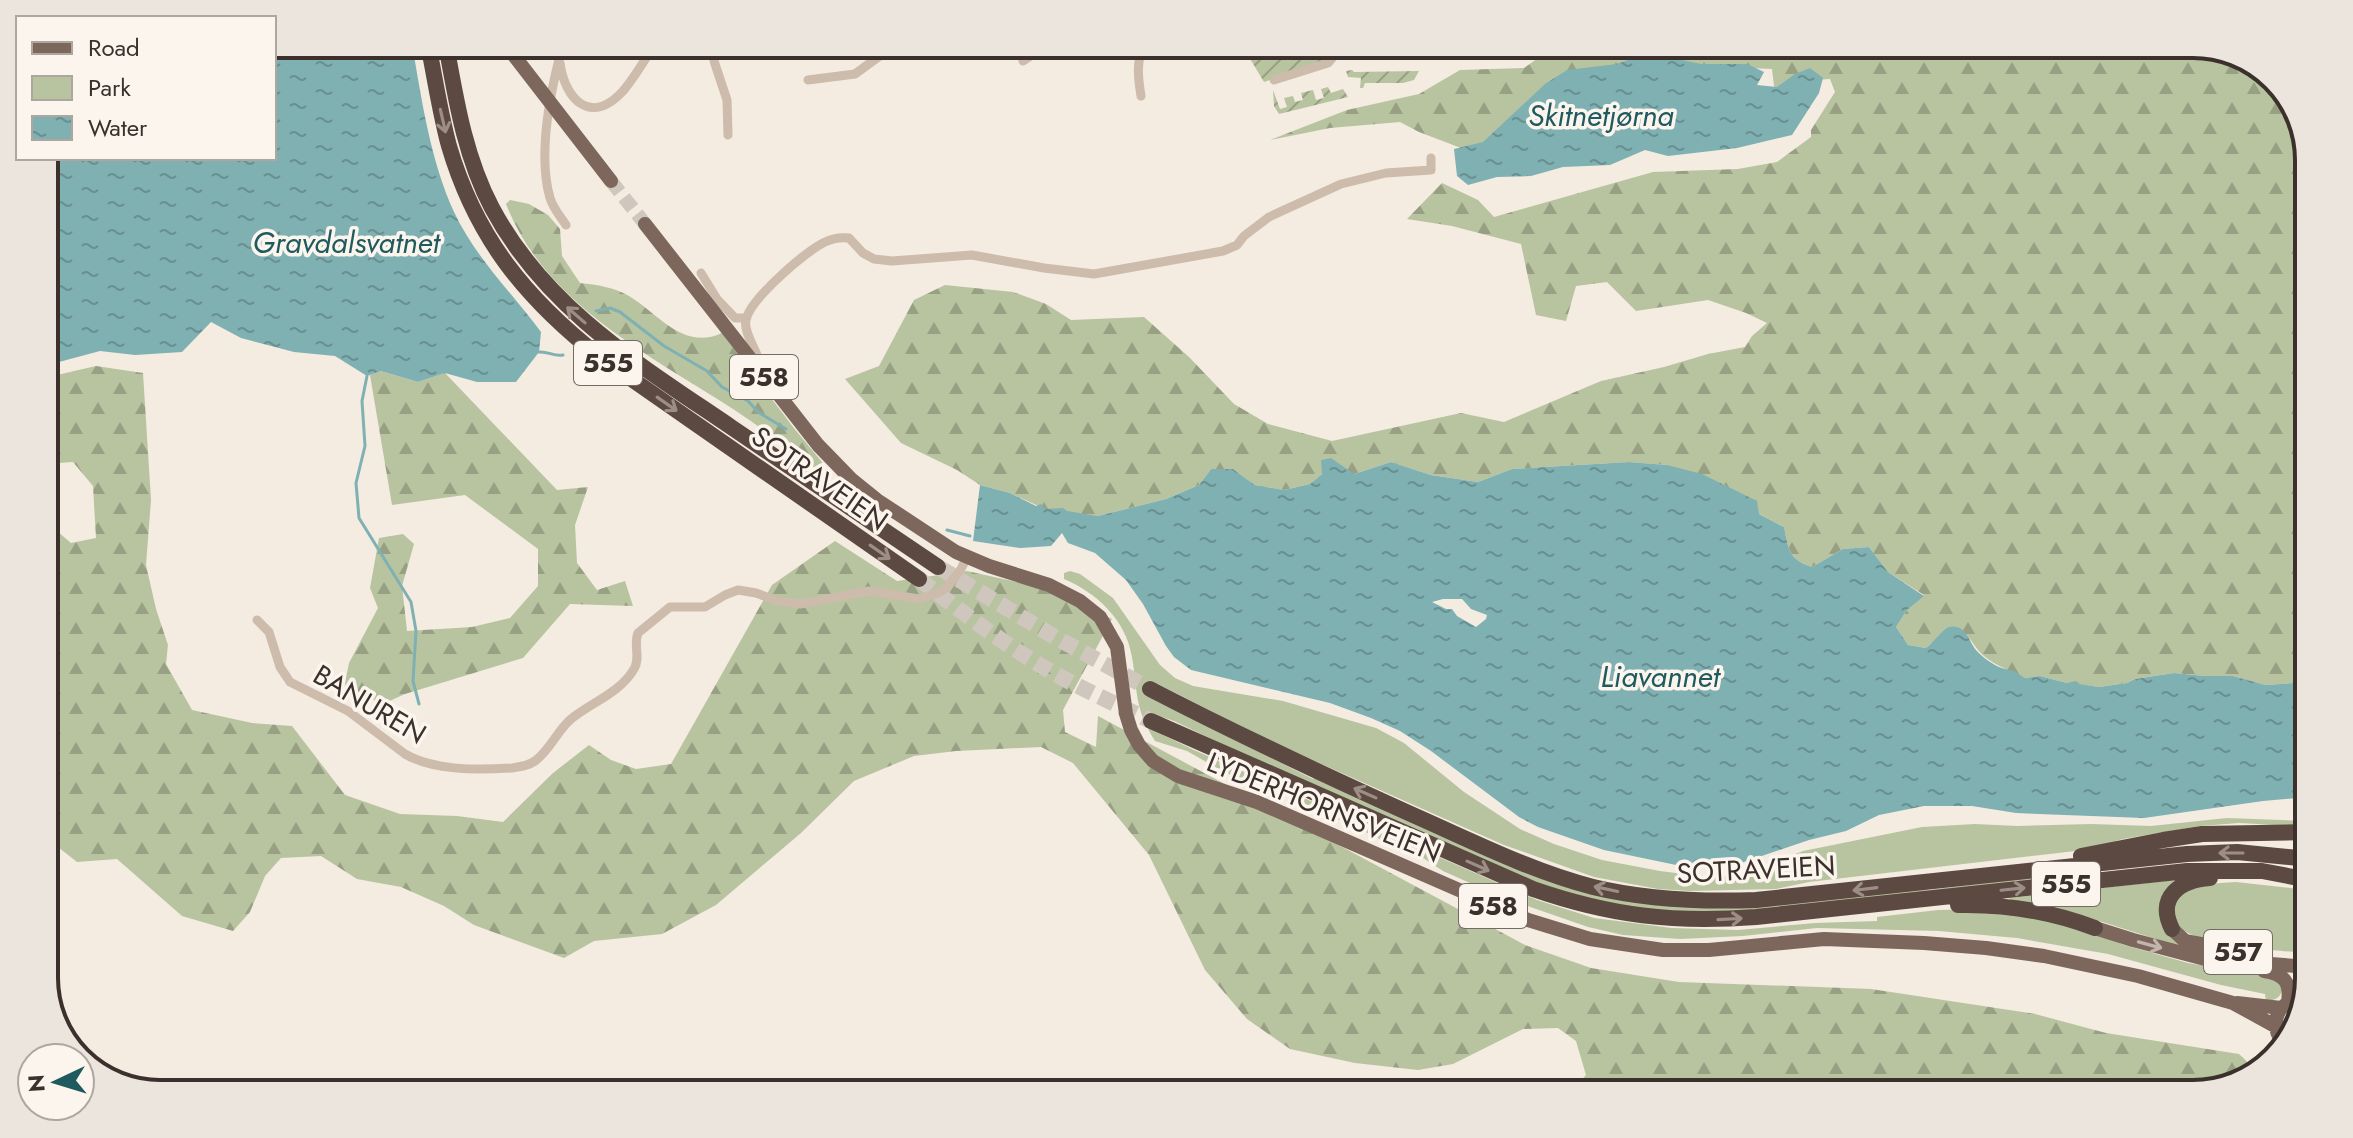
<svg xmlns="http://www.w3.org/2000/svg" width="2353" height="1138" font-family="Jost,sans-serif">
<defs>
<pattern id="forest-firs" width="22" height="20" patternUnits="userSpaceOnUse" patternTransform="scale(2)"><rect width="22" height="20" fill="#b8c4a0"/><path d="M5 1l3.5 6h-7zM16 11l3.5 6h-7z" fill="#97a083"/></pattern>
<pattern id="garden-furrows" width="10" height="10" patternUnits="userSpaceOnUse" patternTransform="scale(2)"><rect width="10" height="10" fill="#b8c4a0"/><path d="M-1 1l2-2M0 10L10 0M9 11l2-2" fill="none" stroke="#97a083"/></pattern>
<pattern id="water-ripples" width="26" height="14" patternUnits="userSpaceOnUse" patternTransform="scale(2)"><rect width="26" height="14" fill="#7fb0b2"/><path d="M2 4q2-2 4 0t4 0M15 11q2-2 4 0t4 0" fill="none" stroke="#699091"/></pattern>
</defs>
<rect width="100%" height="100%" fill="#f4ebe1"/>
<path fill="#b8c4a0" d="M1070,571l10,3 33,24 47,67 15,13 18,8 90,15 93,27 28,15 60,49 56,37 34,15 48,16 58,11 47,6 19,-1 20,-3 57,-22 119,-24 53,-3 42,2 75,-2 59,2 76,-8 82,3v6l-70,-4 -39,3 -77,13 -39,11 -275,32 -33,7 -87,2 -31,-2 -64,-12 -90,-32 -230,-102 -116,-59 -5,15 160,80 2,-2 284,118 329,-5 142,-17 45,-1 -371,39 -44,2 -87,-7 -82,-25 -255,-111 -102,-49 -12,-4 -6,1 1,14 37,18 343,150 57,18 78,10 66,2 77,-7 62,-2v-4l61,-7 49,-1 85,16 52,20 64,18 84,14 11,7c-1,13 -5,15 -17,18l-1,-8 -44,-9 -113,-31 -91,-16 -78,-7 -122,-3 -74,8 -63,3 -57,-4 -35,-8 -89,-31 -56,-25 -29,-19h-15l-27,-18 -20,-5 -12,-9 -17,-3 -5,-5 -18,-11 -41,-17 -29,-9 -6,-6 -7,-1 -30,-17 -32,-10c-21,-34 -17,-48 -23,-84 -6,-37 -35,-64 -68,-78v-6z
M2175,880l-7,8 10,58 -88,-28 -80,-18 -1,-2z
M2236,882l55,6 18,5v60c-26,-2 -120,-7 -133,-30 -6,-10 -2,-20 3,-30l26,-9z"/>
<path fill="url(#forest-firs)" d="M1558,44h523l15,4 14,-4h83l51,12 46,40 19,57v529l-45,3 -31,-9h-28l-31,-3 -39,6 -8,4 -28,4 -32,-4 -27,-7 -15,2c-14,-8 -28,-11 -41,-22 -8,-6 -11,-15 -17,-20 -5,-4 -13,-7 -18,-9l-23,21 -18,-3 -12,-18 11,-17 17,-15 -36,-23 -19,-25 -26,2 -31,18c-24,-8 -23,-17 -28,-40l-117,-62 -38,-3 -117,7 -34,13 -47,-7 -40,-13 -37,12h-32l-12,10 -26,6 -29,-5 -22,-16h-22l-12,16 -33,14 -68,17 -53,-7 -35,-16 -30,-8 -23,-15 -56,-27 -56,-64 34,-13 35,-66 31,-15 68,7 33,12 25,16 73,-3 45,40 45,47 34,20 64,17 129,-28 43,9 97,-41 63,-14 44,-13 37,-7 7,-11 15,-13 -21,-10 -38,-13 -72,11 -29,-29 -31,4 -10,35 -30,-6 -15,-71 -69,-18 -45,-7 35,-36 36,17 16,17 159,-45 85,-3 39,-7 34,-25v-7l24,-38 -5,-13 -28,2 -21,12 -7,-7 -2,-17 -70,-3 -220,90 -63,-24 -19,-10 -70,6 -60,12 77,-30 72,-16 41,-24 64,-2z
M510,200l19,4 19,11 12,14 2,27 18,27c17,2 34,4 49,13 30,18 54,55 93,37l71,94 29,35 2,6 -5,2 -13,-7c-24,-18 -48,-38 -73,-54 -85,-55 -188,-105 -227,-205z
M96,366l47,7 8,127 -5,65 10,44 12,36 -2,19 26,46 60,13 40,3 53,69 55,19 57,2 46,6 50,-49 36,-28 22,15 25,9 35,-5 101,-179 63,-44 62,40 70,-10 87,19 58,29 -49,91 2,22 31,15 2,-31 427,229 66,23 88,14 192,7 164,25 71,19 133,21 20,19 -66,21h-625l18,-19 -10,-34 -18,-13 -35,1 -70,35 -35,6 -63,-7 -65,-14 -43,-30 -42,-49 -56,-115 -76,-92 -32,-16 -85,4 -42,5 -60,25 -53,52 -85,72 -54,29 -68,7 -30,17 -90,-33 -30,-19 -43,-19 -44,-8 -36,-23 -40,2 -16,18 -15,36 -17,19 -51,-15 -65,-57 -40,3 -33,-26v-301l3,-3 10,-1 14,12 25,-5 -3,-52 -20,-24 -29,2v-86z
M381,371l37,11 27,-9 112,117 31,-3 -13,38 2,38 20,27 28,-9 8,25 -63,-2 -47,54 -118,36 -22,10 -39,-16 5,-25 29,-55 -8,-20 9,-50 24,-4 11,10 -12,42 5,45 65,-4 38,-9 28,-32v-37l-73,-54 -73,10 -22,-130z"/>
<path fill="url(#garden-furrows)" d="M1246,44h94l-16,18 -60,20 -15,-25z
M1352,70l2,2 65,-1 -5,9 -11,3h-38l-2,5h-3l1,-10 -13,-1 -2,-6z
M1328,87l3,6 12,-4 5,8 -69,17 -5,-8 -1,-16 7,19 7,-2 -3,-9 9,-2 2,6 8,-2 -2,-7 12,-3 3,10 8,-2 -3,-9z"/>
<path fill="url(#water-ripples)" fill-rule="evenodd" d="M274,44h138c10,57 18,115 42,168 21,45 58,81 87,120l-2,20 -23,30h-39l-32,-9 -27,9 -37,-11 -14,5 -32,-20 -41,-4 -53,-14 -30,-16 -29,30 -47,3 -35,-4 -56,15v-208h230z
M1648,53l53,11h46l17,8 -7,13 20,2 18,-13 15,-6 13,10 -4,15 -27,42 -55,13 -69,8 -23,-6 -35,15 -47,2 -32,9 -34,1 -29,8 -11,-9 -3,-27 29,-7 62,-58 22,-14 50,-6z
M1331,458l23,16 37,-12 40,13 47,7 34,-13 117,-7 38,3 35,9 55,27 2,13 25,13c5,23 4,32 28,40l31,-18 26,-2 19,25 36,24 -17,14 -11,17 12,18 18,3c6,-4 18,-20 23,-21 16,-4 20,14 27,23 6,7 17,15 26,18 2,1 11,2 12,3 4,2 7,5 11,7l15,-2 27,7 9,-2 3,3 20,3 28,-4 8,-4 39,-6 31,3h28l32,9 44,-3v115l-46,4 -119,17 -128,-5 -44,-7h-48l-45,9 -33,16 -37,9 -68,23 -31,4 -29,-1 -77,-16 -66,-23 -19,-10 -88,-66 -31,-20 -29,-13 -41,-15 -139,-33 -17,-13 -8,-11 -23,-42 -17,-24 -31,-27 -27,-10 -6,-10 -11,13 -31,2 -47,-7 7,-56 30,8 26,13 5,-2 4,5 18,-1 4,3 31,5 68,-17 33,-14 12,-16h22l22,16 29,5 26,-6 12,-10 -1,-14zM1443,599h19l9,10 16,6 -1,4 -10,8 -19,-11 -5,-7h-6l-14,-7z"/>
<g fill="none" stroke-linecap="round" stroke-linejoin="round">
<path stroke="#7fb0b2" stroke-width="3" d="M596,311l14,-3 10,4 44,34 43,25 15,16 26,14 10,11 28,17
M539,352c9,-1 15,5 24,3
M367,376l-5,25 3,45 -9,37 3,35 52,84 5,29 -3,50 6,23
M947,530l23,6"/>
<path stroke="#cfc6bd" stroke-width="14" stroke-dasharray="14 7" stroke-linecap="butt" d="M611,181l34,43"/>
<path stroke="#cfc6bd" stroke-width="16" stroke-dasharray="16 8" stroke-linecap="butt" d="M938,567l117,70 95,52
M919,579c38,29 75,58 116,83 37,23 77,40 116,59"/>
<path stroke="#cdbbac" stroke-width="9" d="M563,44c-12,44 -26,109 -13,154 3,10 10,18 16,27
M716,44l-2,17 13,39 1,35
M1456,44c9,6 17,8 25,0
M1023,61l26,-17
M560,63c5,37 31,63 63,28 12,-14 22,-32 32,-47
M808,80l47,-6 26,-19 11,-11
M1274,80l54,-17 16,-19
M1141,96c-3,-19 -5,-34 3,-52
M701,273l16,26
M708,305l9,-6 18,19h11
M755,365l4,-4c-3,-13 -16,-29 -13,-41 4,-21 60,-69 79,-78 8,-4 16,-5 24,-4l14,15 11,6 18,2 80,-6 72,13 50,6 129,-23 14,-6 7,-9 25,-19 72,-33 45,-11 45,-3v-12
M257,620l12,12 11,35 10,15 58,29 57,43c29,17 73,16 107,14 8,-1 16,-2 23,-7 15,-11 22,-30 36,-42 21,-17 49,-26 63,-50 7,-11 -1,-24 4,-36l32,-26h35l20,-12 13,-5 18,3 22,8 22,3 69,-13 50,8 19,-6 10,-7 13,-17 6,-12"/>
<path stroke="#7d675c" stroke-width="14" d="M505,44l106,137
M645,224l173,221 33,34 26,21 79,52 33,14 60,19 31,16 20,16 17,30 9,67 5,16 8,15 14,16 25,15 79,26 271,118 62,19 73,11h46l115,-11 100,4 62,5 58,8 94,20 95,27 42,23
M2095,928l38,12 72,19 104,8
M2172,929l13,12 68,13
M2264,971c20,3 27,11 24,31
M2237,1003l44,5
M2284,1044c-17,-20 -6,-45 20,-45"/>
<path stroke="#5c4a42" stroke-width="16" d="M428,44c7,34 12,69 21,102 27,92 77,153 151,211l319,222
M446,44c10,56 19,113 46,164 54,101 148,157 239,219 69,47 138,94 207,140
M1150,689c87,45 174,86 263,126 59,26 118,56 180,72 54,13 108,15 163,13l431,-46 50,-2 72,7
M1151,721l382,168c78,27 140,34 223,28l431,-46h75l47,9
M2081,856l82,-16 39,-6 107,-2
M1958,905c48,-1 92,6 137,23
M2172,929c-16,-32 8,-49 38,-51"/>
</g>
<defs><path id="oneway-shaft" d="M-6 0H5M1.5-3L5.5 0L1.5 3" fill="none" stroke-width="1.6" stroke-linecap="round" stroke-linejoin="round" transform="scale(2)"/></defs>
<g stroke="#9c8e87">
<use href="#oneway-shaft" transform="translate(443 121) rotate(77)"/>
<use href="#oneway-shaft" transform="translate(576 315) rotate(-139)"/>
<use href="#oneway-shaft" transform="translate(667 404) rotate(35)"/>
<use href="#oneway-shaft" transform="translate(880 552) rotate(35)"/>
<use href="#oneway-shaft" transform="translate(1365 793) rotate(-156)"/>
<use href="#oneway-shaft" transform="translate(2231 853) rotate(180)"/>
<use href="#oneway-shaft" transform="translate(1478 866) rotate(24)"/>
<use href="#oneway-shaft" transform="translate(1606 889) rotate(-168)"/>
<use href="#oneway-shaft" transform="translate(1865 889) rotate(173)"/>
<use href="#oneway-shaft" transform="translate(2013 889) rotate(-6)"/>
<use href="#oneway-shaft" transform="translate(1730 919) rotate(-3)"/>
</g>
<use stroke="#c2b5ac" href="#oneway-shaft" transform="translate(2150 945) rotate(15)"/>
<g text-anchor="middle" stroke-width="7" stroke-linejoin="round" paint-order="stroke">
<g fill="#fbf5ee" stroke="#756b66" stroke-width="2">
<rect x="574" y="341" width="68" height="44" rx="6"/>
<rect x="730" y="355" width="68" height="44" rx="6"/>
<rect x="2032" y="862" width="68" height="44" rx="6"/>
<rect x="1459" y="884" width="68" height="44" rx="6"/>
<rect x="2204" y="930" width="68" height="44" rx="6"/>
</g>
<g font-size="26" font-weight="bold" fill="#3b302b">
<text x="608" y="372">555</text>
<text x="764" y="386">558</text>
<text x="2066" y="893">555</text>
<text x="1493" y="915">558</text>
<text x="2238" y="961">557</text>
</g>
<g font-size="28" fill="#3b302b" stroke="#fbf5ee">
<text transform="translate(820 478) rotate(35)" y="10">SOTRAVEIEN</text>
<text transform="translate(370 704) rotate(31)" y="10">BANUREN</text>
<text transform="translate(1324 807) rotate(22)" y="10">LYDERHORNSVEIEN</text>
<text transform="translate(1756 869) rotate(-3)" y="10">SOTRAVEIEN</text>
</g>
<g font-size="30" font-style="italic" fill="#1f5a5e" stroke="#fbf5ee">
<text x="1601" y="126">Skitnetjørna</text>
<text x="346" y="253">Gravdalsvatnet</text>
<text x="1660" y="687">Liavannet</text>
</g>
</g>
<path d="M0 0H2353V1138H0ZM160 58H2193A102 102 0 0 1 2295 160V978A102 102 0 0 1 2193 1080H160A102 102 0 0 1 58 978V160A102 102 0 0 1 160 58Z" fill="#ece5de" fill-rule="evenodd"/>
<path fill="none" stroke="#3b302b" stroke-width="4" d="M160 58H2193A102 102 0 0 1 2295 160V978A102 102 0 0 1 2193 1080H160A102 102 0 0 1 58 978V160A102 102 0 0 1 160 58Z"/>
<rect x="16" y="16" width="260" height="144" fill="#fbf5ee" stroke="#aea6a0" stroke-width="2"/>
<rect x="32" y="42" width="40" height="12" fill="#7d675c" stroke="#aea6a0" stroke-width="2"/>
<text x="88" y="56" font-size="24" fill="#3b302b">Road</text>
<rect x="32" y="76" width="40" height="24" fill="#b8c4a0" stroke="#aea6a0" stroke-width="2"/>
<text x="88" y="96" font-size="24" fill="#3b302b">Park</text>
<rect x="32" y="116" width="40" height="24" fill="url(#water-ripples)" stroke="#aea6a0" stroke-width="2"/>
<text x="88" y="136" font-size="24" fill="#3b302b">Water</text>
<g transform="translate(56 1082) rotate(266)"><circle r="38" fill="#fbf5ee" stroke="#aea6a0" stroke-width="2"/>
<path d="M0-6L14 30L0 20L-14 30Z" fill="#1f5a5e"/>
<text y="-12" font-size="22" font-weight="bold" text-anchor="middle" fill="#3b302b">N</text>
</g>
</svg>
